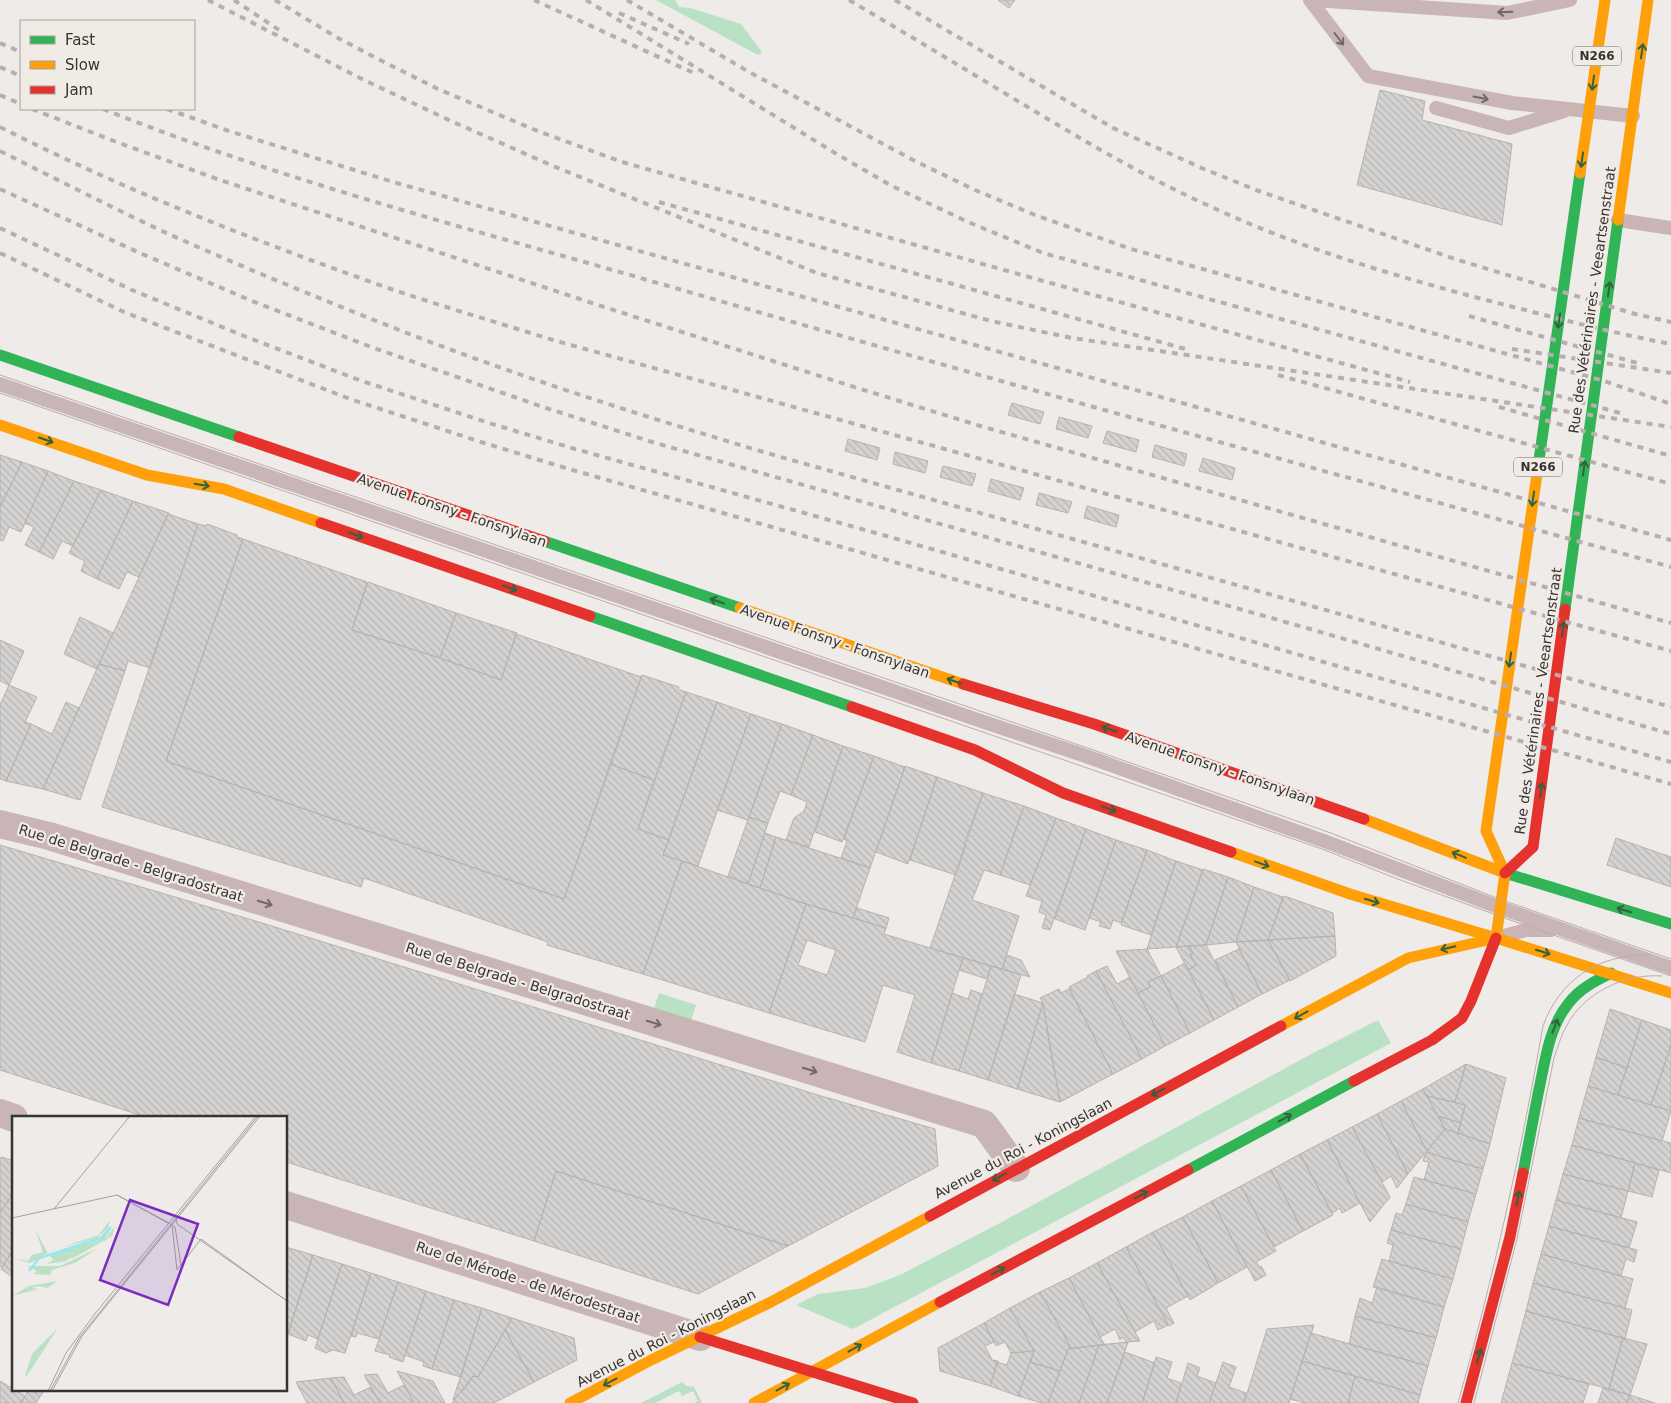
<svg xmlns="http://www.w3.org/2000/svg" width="1671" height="1403" font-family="'DejaVu Sans',sans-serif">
<defs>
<pattern id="building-back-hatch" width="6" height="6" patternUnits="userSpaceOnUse" patternTransform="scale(1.25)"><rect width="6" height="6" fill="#d5d3d1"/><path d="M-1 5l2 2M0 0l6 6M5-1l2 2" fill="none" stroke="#b7b6b4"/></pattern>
</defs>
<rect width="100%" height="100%" fill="#eeebe9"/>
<path fill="#b9e1c3" d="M656,0h19l4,7 11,1 51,16 21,28 -4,3z
M659,993l37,12 -6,19 -37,-12z
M1378,1020l13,23 -538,286 -57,-24 22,-11 47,-6 35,-13 98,-51 321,-174z
M682,1382l4,4 8,1 8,16h-8l4,-2 -5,-10 -11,5 -3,-5 -24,12h-14z"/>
<path fill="url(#building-back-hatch)" stroke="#b5b3b1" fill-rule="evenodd" d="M998,0h17l-6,8z
M1380,90l45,11 -3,19 90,24 -10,81 -145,-40z
M1012,403l32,9 -4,12 -32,-9z
M1059,417l33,9 -4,12 -32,-9z
M1107,431l32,9 -3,12 -33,-9z
M848,439l32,9 -3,12 -32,-9z
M1155,445l32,9 -3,12 -32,-9z
M895,452l33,9 -3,12 -32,-9z
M0,455l22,7 -22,45z
M1203,458l32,10 -3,12 -33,-9z
M22,462l26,9 -27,61 -12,-5 -6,14 -3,-1v-33z
M943,466l33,8 -4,12 -32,-9z
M48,471l26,10 -35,71 -14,-7 9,-18 -9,-4z
M991,479l33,9 -4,12 -32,-9z
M74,481l27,9 -28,56 -11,-5 -9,18 -14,-7z
M101,490l32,11 -36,78 -16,-8 4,-10 -16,-8z
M1039,493l33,9 -4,11 -32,-8z
M133,501l36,12 -30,64 -12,-5 -8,17 -22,-10z
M1087,506l32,9 -3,12 -32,-9z
M168,514l30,10 -48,144 -22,-7 -3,10 -26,-7z
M198,524l8,2 1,-2 30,11v2l6,2 -77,222 398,138 46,-135 44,16 -16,49 31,11 -6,15 19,6 -39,113 -96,-29 1,-3 -184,-64 -3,9 -259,-80z
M243,539l124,43 -15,48 88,28 61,22 15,-46 125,43 1,-2 -78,224 -398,-138z
M368,582l88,31 -16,45 -88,-28z
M456,613l61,20 -16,47 -61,-22z
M80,617l33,16 -16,36 -33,-15z
M0,640l24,11 -15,34 -9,-4z
M99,664l26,7 -45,129 -37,-11z
M642,675l37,12 -1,2 8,3 -32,88 -44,-16z
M9,685l28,12 -12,25 6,2 -25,57 -6,-2v-74z
M686,692l31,10 -48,138 -31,-11z
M66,702l13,6 -36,81 -37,-8 25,-57 21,10z
M717,702l34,12 -53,152 -35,-11z
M751,714l31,10 -34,96 -31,-10z
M782,724l31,11 -22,60 -11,-4 -12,32 -19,-6z
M813,735l30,11 -34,101 -23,-7 8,-22 10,-7 3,-9 -16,-7z
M843,746l31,10 -32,86 -27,-10z
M874,756l31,11 -35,101 -29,-10 6,-17 -3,-2z
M905,766l32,11 -29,87 -32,-12z
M937,777l46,16 -19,51h2l-10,31 -46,-15z
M983,793l41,13 -24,69 -16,-5 -12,30 47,16 -17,53 -72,-21z
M1024,806l32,12 -26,67 -30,-10z
M749,817l19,6 -20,61 -20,-8z
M1056,818l30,11 -36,101 -8,-2 4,-13 -7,-3 3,-11 -16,-5z
M1086,829l30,11 -31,90 -30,-11z
M765,833l11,4 -16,51 -12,-4z
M776,837l94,31 -17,50 -47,-14 -46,-16z
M1616,838l55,19v30l-64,-22z
M1116,840l31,10 -26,73 -8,-3 -3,9 -11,-3 2,-4 -12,-4z
M0,845l249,74 569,176 117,34 3,37 -150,80 -232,-75 -22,70 -248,-79v-45h-140l-146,-47z
M1147,850l29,11 -25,74 -30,-10z
M682,861l124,43 -37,109 -126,-39z
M1176,861l27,9 -17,49 -10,28 -29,2z
M1203,869l25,8 -22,68 -30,2z
M1228,877l26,10 -18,55 -30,3z
M1254,887l29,10 -15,43 -32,2z
M1284,896l49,17 2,23 -67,4z
M806,904l80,24 -2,6 79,24 -32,105 -34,-11 18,-57 -32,-10 -18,57 -96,-29zM807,940l29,10 -9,25 -29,-10z
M857,908l32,10 -3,10 -33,-10z
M1335,936l1,20 -46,25 -22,-41z
M1268,940l22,40 -28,14 -26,-52z
M1204,945h2l32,62 -24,13 -26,-50 8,-5 -6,-11 3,-1 -4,-7z
M1189,946l4,7 -3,1 6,11 -8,5 -12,-23z
M1147,949l14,27 -13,6 2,5 -12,6 -22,-42z
M1239,949l23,45 -24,13 -23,-47z
M1007,955l14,5 9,17 -28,-8z
M963,958l28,8 -4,13 -28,-9z
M1185,963l29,57 -24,13 -29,-57z
M991,966l30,9 -33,105 -29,-9z
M1107,966l10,18 13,-7 35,69 -23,13 -46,-88z
M1096,971l46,88 -29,15 -44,-87 19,-10 -1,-1z
M1161,976l29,57 -25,13 -27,-53 12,-6 -2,-5z
M1059,989l2,4 8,-4 44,85 -53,28 -17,-99 -3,-5z
M971,990l11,4 -23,77 -28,-8 21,-70 16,6z
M1014,994l29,9 -26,86 -29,-9z
M1043,1003l6,39 11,60 -43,-13z
M1610,1009l32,11 -15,48 -31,-11z
M1642,1020l29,10v15l-20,60 -33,-10z
M1671,1045v66l-20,-6z
M1596,1057l31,11 -9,27 -30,-9z
M1466,1064l-11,38 -28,-6 -4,-7z
M1466,1064l40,14 -16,66 -32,-11 7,-28 -10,-3z
M1588,1086l83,25 -9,30 -83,-23z
M1423,1089l22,40 -18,22 -26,-50z
M1427,1096l38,9 -4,18 -23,-7z
M1401,1101l26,50 -19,23 -31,-60z
M1377,1114l31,60 -11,14 -6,-12 -9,6 -30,-55z
M1438,1116l23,7 -3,10 -13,-4z
M1579,1118l92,25v30l-99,-28z
M1352,1127l38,70 -20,25 -43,-82z
M1445,1129l45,15 -7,25 -57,-17z
M1327,1140l33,63 -18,10 -2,-5 -8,5 -32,-59z
M1572,1145l63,18 -7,28 -65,-17z
M1426,1152l57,17 -7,25 -52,-14 5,-18 -6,-1z
M1300,1154l33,61 -30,16 -32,-61z
M2,1157l12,4v31l-14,21v-55z
M1635,1163l24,7 -7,27 -24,-6z
M1271,1170l32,61 -29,16 -33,-61z
M556,1171l232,75 -90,48 -164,-53z
M1563,1174l65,17 -7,27 -65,-18z
M1414,1177l62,17 -8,28 -62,-18z
M1241,1186l35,65 -20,11 4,5 1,-1 5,9 -11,6 -43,-80z
M14,1192v57l-12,18 -2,-1v-53z
M1556,1200l81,22 -8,26 -80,-22z
M1212,1201l35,66 -29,16 -35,-66z
M1406,1204l62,18 -7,27 -70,-19 5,-17 6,2z
M1183,1217l35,66 -28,17 -37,-68z
M1549,1226l88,24 -3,12 -8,-3 -5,17 -80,-22z
M1391,1230l70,19 -8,30 -64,-18 4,-16 -6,-2z
M1153,1232l35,64 -22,12 8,15 -5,3 -43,-79z
M286,1247l27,8 -27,84z
M1126,1247l42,78 -10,5 -4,-9 -19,11 -38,-69z
M14,1249v29l-13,-9z
M1541,1254l92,25 -8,29 -92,-25z
M313,1255l29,9 -24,75 -10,-4 -2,6 -18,-7z
M1382,1259l71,20 -9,28 -71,-20z
M1097,1263l38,69 5,9 -14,1 -3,-5 -3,3 -5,-11 -15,8 -31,-59z
M342,1264l29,9 -26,80 -12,-3 -7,3 -11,-5z
M371,1273l27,9 -19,57 -22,-6 -1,4 -5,-1z
M1069,1278l31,59 5,8 -34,3 -31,-56z
M398,1282l28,9 -23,71 -14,-5 1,-2 -15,-4z
M1533,1283l99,27 -7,29 -99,-28z
M1377,1287l67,20 -8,31 -81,-22 5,-18 12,5z
M426,1291l28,9 -22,69 -9,-3 1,-4 -19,-7z
M1040,1292l31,56 -3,1 -8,22 -30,-9 4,-11 -24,-43z
M454,1300l28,8 -21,69 -29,-8z
M482,1308l30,10 -34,59 -5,-1 -8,12 -12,12z
M1010,1308l24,43 -23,2 -6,-11 -9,4 -12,-23z
M1526,1311l97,27 -14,51 -97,-26z
M1355,1316l81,22 -8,28 -79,-22z
M512,1318l62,20 3,22 -43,22 -29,-52z
M984,1323l10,19 -9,4 7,14 6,1 -8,25 -50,-15 -2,-23z
M1314,1325l-25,78h-45l23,-74z
M505,1330l29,52 -40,21h-42l21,-27 5,1z
M1311,1333l117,33 -8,29 -118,-34z
M1623,1338l24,6 -17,51 -21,-6z
M1128,1342l-21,61h-28l20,-58z
M1099,1345l-20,58h-31l20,-54z
M1034,1351l-16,45 -28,-10 7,-24 10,3 4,-12z
M1125,1352l30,11 -13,40h-35z
M1156,1357l16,5 -5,16 14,5 -5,20h-34z
M1302,1361l53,15 -7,27h-43l-15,-4z
M1030,1362l30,9 -12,32h-6l-24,-7z
M1223,1362l13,5 -7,20 17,6 -2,10h-35z
M1188,1363l12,5 -3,8 19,7 -7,20h-33z
M1512,1363l77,21 -6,19h-82z
M397,1371l36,10 12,22h-31z
M377,1374l11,19 16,-8 10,18h-34l-16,-28z
M1355,1376l65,19 -2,8h-70z
M344,1377l10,18 17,-8 9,16h-36l-13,-25z
M331,1378l13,25h-37l-11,-21z
M0,1381l25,15 -4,7h-21z
M1603,1388l27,7 -3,8h-29z
M29,1389h16l-9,14h-15z
M1630,1395l25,8h-28z"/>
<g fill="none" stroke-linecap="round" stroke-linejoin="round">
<path stroke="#c9b5b6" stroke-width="14" d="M1310,0l58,76 144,27 121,13
M1313,0l194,13 63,-13
M1436,108l73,20 55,-17
M1618,220l53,8
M0,384l981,337 99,33 244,87 177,67 170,60
M1504,936l22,-6h25"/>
<path stroke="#c9b5b6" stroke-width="28" d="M0,824l49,12 935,288 32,44
M0,1113l14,5
M286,1205l414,132"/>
<path stroke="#30b455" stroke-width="11" d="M0,355l239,82
M1537,474l43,-301
M544,541l196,67
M1565,609l53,-389
M590,616l262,91
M1505,873l166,51
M1188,1170l166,-89
M1523,1173c5,-26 10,-53 15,-79 7,-31 10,-65 30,-90 11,-15 27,-23 43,-31"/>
<path stroke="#ff9f0a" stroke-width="11" d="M1580,173l25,-173
M1618,220l30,-220
M0,425l147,50 77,14 97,34
M740,608l223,76
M1364,819l141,54
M1231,852l119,42 146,44
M1505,873l-19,-42 51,-357
M1505,873l-9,65 175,55
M1281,1026l127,-68 84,-19
M570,1403l81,-43 120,-58 159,-86
M754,1403l186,-101"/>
<path stroke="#e5322d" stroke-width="11" d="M239,437l305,104
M321,523l269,93
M963,684l131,40 270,95
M852,707l123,43 88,43 168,59
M1505,873l28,-26 32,-238
M1354,1081l78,-41 30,-22 9,-17 25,-63
M930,1216l351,-190
M940,1302l248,-132
M700,1337l213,66
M1466,1403l44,-166 13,-64"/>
<path stroke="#baadae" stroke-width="1" d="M0,375l1082,371 246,86 174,68 169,59
M0,393l1322,456 73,29 118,43 158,55
M906,692l35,18
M1458,1403c35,-124 63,-250 85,-377 17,-47 56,-72 106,-71
M1474,1403l43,-164 37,-181c4,-11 7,-23 13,-33 17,-32 58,-52 95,-49"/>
<path stroke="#baadae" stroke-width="4" stroke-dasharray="6 6" stroke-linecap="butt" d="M208,0l156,80 87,41 102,45 264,107 174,48 81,17 599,89
M234,0l48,32
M275,0l63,38 46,24 54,27 97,41 87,32 414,117 374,103
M534,0l162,74
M586,0l249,153 57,33 76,36 75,31 577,160
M627,0l122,72 166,89 60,29 60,25 96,34 473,132 67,23
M849,0c56,33 111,66 167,100 62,37 123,74 189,104 89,42 183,70 277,95 63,16 125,33 189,45
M895,0l218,128 91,41 52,21 199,69 180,55 36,8
M619,13l70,31
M0,43l21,9
M0,67l21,9
M0,95l21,9
M32,109l82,32 103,38 384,127 250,80 126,39 694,198
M103,109c185,74 380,123 572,179 331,96 664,187 996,279
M167,109l65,23 161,50 1278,358
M0,127c126,64 258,115 391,162 53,18 108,34 162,51l1118,311
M0,151c54,27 107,54 162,80 71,32 144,62 217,91 130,52 263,94 398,134l894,251
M0,189l140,64 112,48 119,46 169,59 112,36 658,187 361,105
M659,202l530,148
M0,228l132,62 112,46 115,44 130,43 86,26 308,86 788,227
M0,253l124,59 226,87 134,44 85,26 1102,315
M1469,316l168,47
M1512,349l159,24
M1278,375l393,109
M1499,407l172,49"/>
</g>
<defs><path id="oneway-shaft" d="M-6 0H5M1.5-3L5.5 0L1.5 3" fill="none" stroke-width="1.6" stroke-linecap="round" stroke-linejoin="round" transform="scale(1.25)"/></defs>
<g stroke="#716867">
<use href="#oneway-shaft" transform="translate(1505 12) rotate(178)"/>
<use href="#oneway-shaft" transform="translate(1339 39) rotate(53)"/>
<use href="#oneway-shaft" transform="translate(1481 98) rotate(11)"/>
<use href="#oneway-shaft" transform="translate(265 903) rotate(17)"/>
<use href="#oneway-shaft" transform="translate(654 1023) rotate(17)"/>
<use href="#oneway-shaft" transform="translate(810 1070) rotate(17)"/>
</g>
<g stroke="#34613e">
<use href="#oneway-shaft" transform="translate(1642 51) rotate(-82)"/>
<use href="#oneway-shaft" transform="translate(1593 83) rotate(98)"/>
<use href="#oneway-shaft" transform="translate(1582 160) rotate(98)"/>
<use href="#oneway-shaft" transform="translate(1609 289) rotate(-82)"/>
<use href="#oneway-shaft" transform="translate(1559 321) rotate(98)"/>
<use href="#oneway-shaft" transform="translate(46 440) rotate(19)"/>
<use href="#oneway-shaft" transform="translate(1584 468) rotate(-82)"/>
<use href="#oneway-shaft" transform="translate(202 485) rotate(10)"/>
<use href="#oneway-shaft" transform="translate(1533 499) rotate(98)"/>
<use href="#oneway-shaft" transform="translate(356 535) rotate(19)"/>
<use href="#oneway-shaft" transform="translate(510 588) rotate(19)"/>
<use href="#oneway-shaft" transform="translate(717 601) rotate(-161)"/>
<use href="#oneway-shaft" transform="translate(1563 629) rotate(-82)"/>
<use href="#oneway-shaft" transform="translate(1510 660) rotate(98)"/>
<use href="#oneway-shaft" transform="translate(954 681) rotate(-161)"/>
<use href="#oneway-shaft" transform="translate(1109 729) rotate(-161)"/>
<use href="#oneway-shaft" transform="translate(1541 790) rotate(-82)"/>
<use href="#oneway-shaft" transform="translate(1109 809) rotate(20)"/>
<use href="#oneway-shaft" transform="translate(1459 855) rotate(-158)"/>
<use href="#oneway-shaft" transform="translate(1262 864) rotate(20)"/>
<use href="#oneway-shaft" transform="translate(1372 901) rotate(17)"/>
<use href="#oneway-shaft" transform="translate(1624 910) rotate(-163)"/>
<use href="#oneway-shaft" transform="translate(1448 948) rotate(167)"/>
<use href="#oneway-shaft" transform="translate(1543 952) rotate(17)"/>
<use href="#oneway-shaft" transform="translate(1301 1015) rotate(151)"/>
<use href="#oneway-shaft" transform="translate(1555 1026) rotate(-69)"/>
<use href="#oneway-shaft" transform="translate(1158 1092) rotate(151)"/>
<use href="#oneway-shaft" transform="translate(1285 1118) rotate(-28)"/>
<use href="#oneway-shaft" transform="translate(999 1177) rotate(151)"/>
<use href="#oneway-shaft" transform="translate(1141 1195) rotate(-28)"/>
<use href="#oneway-shaft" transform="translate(1518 1198) rotate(-78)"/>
<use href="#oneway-shaft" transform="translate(998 1271) rotate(-28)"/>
<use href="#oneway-shaft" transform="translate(855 1348) rotate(-29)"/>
<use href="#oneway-shaft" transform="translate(1479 1356) rotate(-75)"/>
<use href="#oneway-shaft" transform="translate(610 1382) rotate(152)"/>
<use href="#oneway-shaft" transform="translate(783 1387) rotate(-29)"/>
</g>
<g text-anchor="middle" stroke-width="4.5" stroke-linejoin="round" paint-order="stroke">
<g fill="#f1ebe6" stroke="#6e6b68" stroke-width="1">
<rect x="1573" y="46.5" width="48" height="19" rx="4"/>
<rect x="1514" y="457.5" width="48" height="19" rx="4"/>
</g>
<g font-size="12" font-weight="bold" fill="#363432">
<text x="1597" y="60">N266</text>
<text x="1538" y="471">N266</text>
</g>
<g font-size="14" fill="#363432" stroke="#f1ebe6">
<text transform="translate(1592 300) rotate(-82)" y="5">Rue des Vétérinaires - Veeartsenstraat</text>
<text transform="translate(452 510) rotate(19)" y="5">Avenue Fonsny - Fonsnylaan</text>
<text transform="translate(835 641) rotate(19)" y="5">Avenue Fonsny - Fonsnylaan</text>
<text transform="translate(1538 701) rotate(-82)" y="5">Rue des Vétérinaires - Veeartsenstraat</text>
<text transform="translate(1220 768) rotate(19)" y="5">Avenue Fonsny - Fonsnylaan</text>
<text transform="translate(131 863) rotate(17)" y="5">Rue de Belgrade - Belgradostraat</text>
<text transform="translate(518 981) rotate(17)" y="5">Rue de Belgrade - Belgradostraat</text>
<text transform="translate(1023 1148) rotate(-28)" y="5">Avenue du Roi - Koningslaan</text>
<text transform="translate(528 1282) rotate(18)" y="5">Rue de Mérode - de Mérodestraat</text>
<text transform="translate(666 1338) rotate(-27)" y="5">Avenue du Roi - Koningslaan</text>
</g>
</g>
<g transform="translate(12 1116)">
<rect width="275" height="275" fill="#eeebe9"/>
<path d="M104,110l-10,11 1,3 -20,4 -6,10 21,-11 -31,16 3,-6 -11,1 -4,-3 41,-11zM86,132l-23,15 -23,7 -2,5 -16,-1 3,-3 -10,-5h33zM46,165l-11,7 -9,-2 -6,2 6,1 -26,7 17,-10zM46,212l-32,49 -1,-1 7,-22z" fill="#b9e1c3"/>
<path d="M98,104l-2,8 -11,10 -45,12 -22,13 -18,-5 16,3 4,-6 11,-3 -8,-23 12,23 52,-17zM103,111l-3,9 -30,17h-2l7,-9 19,-5zM47,135l4,3 14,-1 -11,8 -19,3 6,-4 -3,-4z" fill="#b9e1c3"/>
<path fill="none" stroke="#91e8f5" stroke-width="2.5" d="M17,155l10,-13 62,-20 10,-11"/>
<path fill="none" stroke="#a4a2a0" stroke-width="1" d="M105,79l58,32 6,38M105,79l52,28M42,93l76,-93M164,100l1,8 110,77M0,102l105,-23M160,109l5,45M165,154l24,-31 86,62M36,275l18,-38 28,-38 162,-199M38,275l29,-53 179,-222M40,275l30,-55 178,-220"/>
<path fill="#7b2cbf" fill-opacity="0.15" stroke="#7b2cbf" stroke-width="2.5" d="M118,84l68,24 -30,81 -68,-25z"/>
<rect width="275" height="275" fill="none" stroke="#363432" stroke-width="2.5"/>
</g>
<rect x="20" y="20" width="175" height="90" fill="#f1ebe6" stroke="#a6a29e"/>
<rect x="30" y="36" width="25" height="8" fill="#30b455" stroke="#a6a29e"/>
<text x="65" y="45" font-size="15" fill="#363432">Fast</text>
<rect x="30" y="61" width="25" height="8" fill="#ff9f0a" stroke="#a6a29e"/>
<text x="65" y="70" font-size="15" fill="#363432">Slow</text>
<rect x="30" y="86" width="25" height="8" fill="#e5322d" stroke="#a6a29e"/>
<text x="65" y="95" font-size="15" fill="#363432">Jam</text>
</svg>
